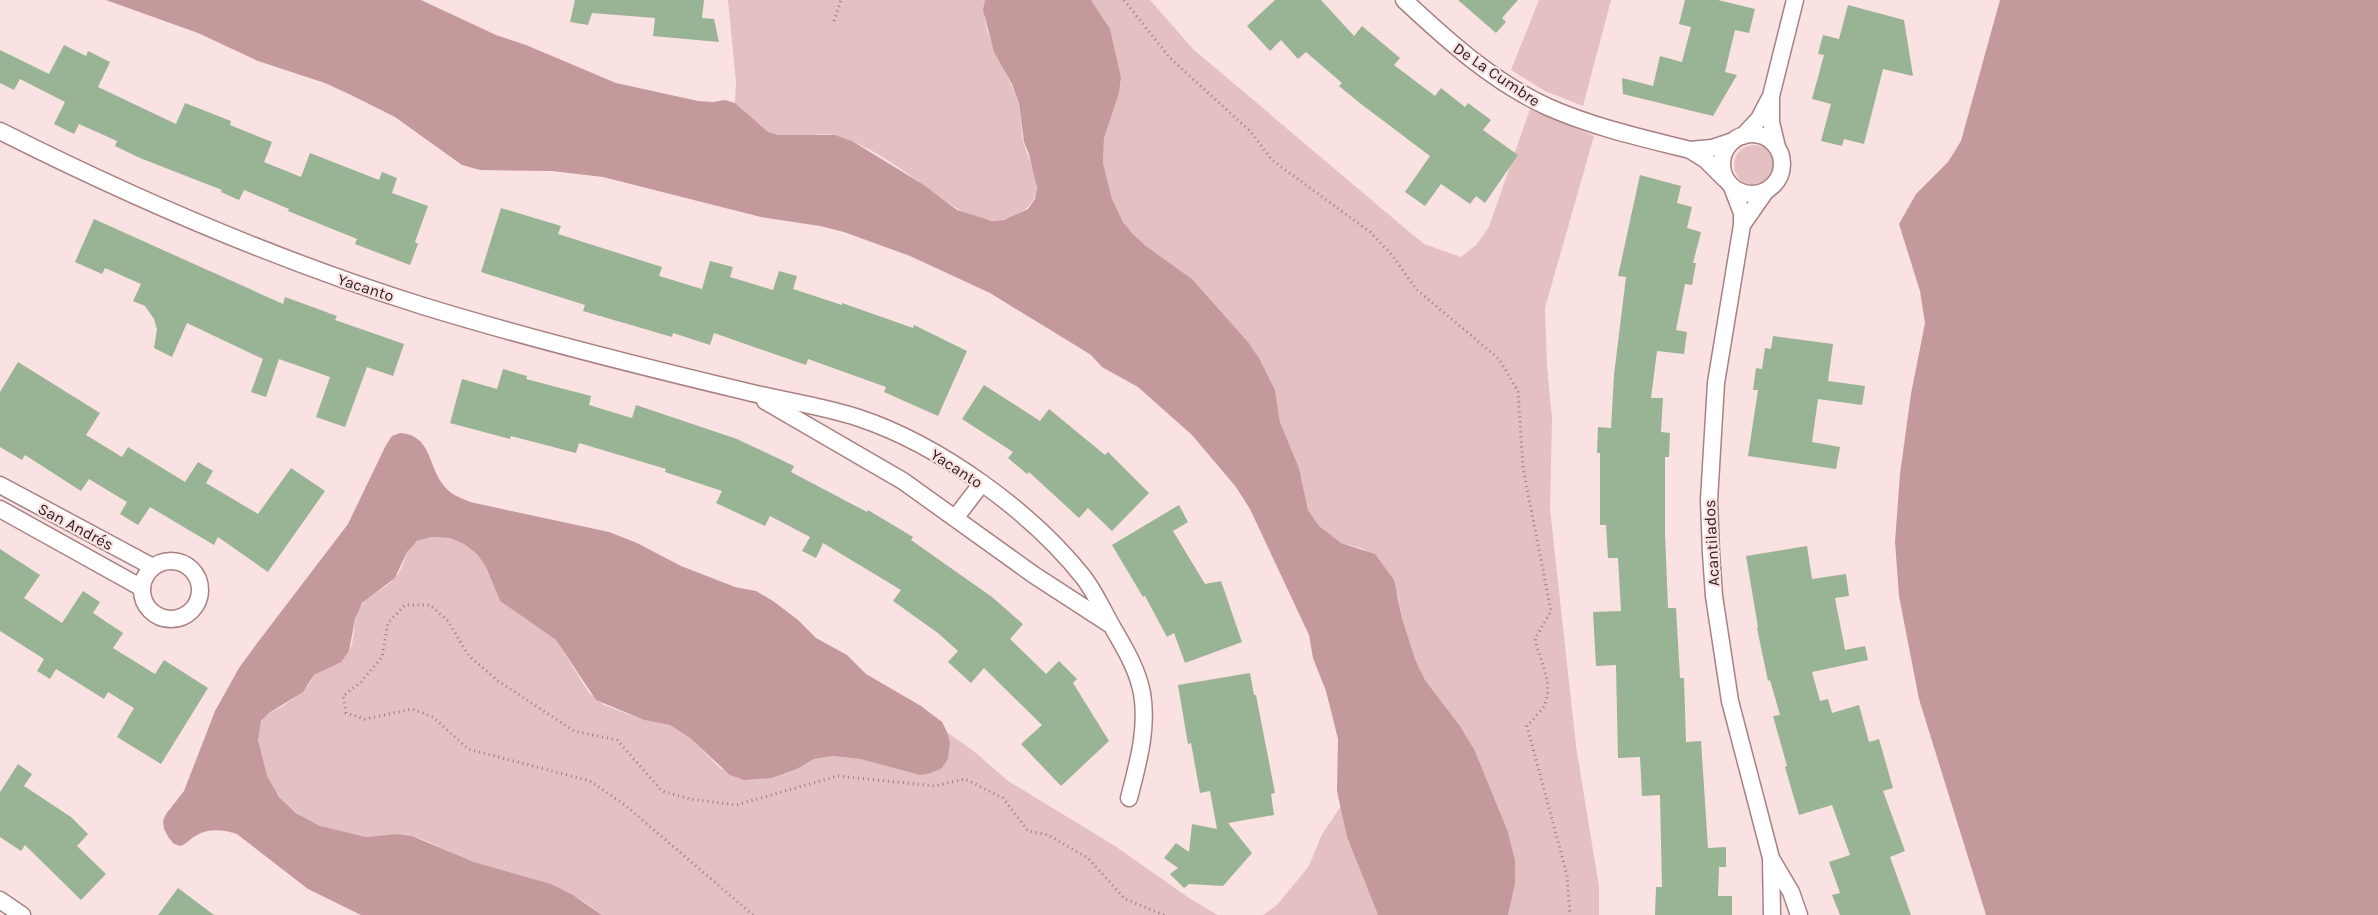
<svg xmlns="http://www.w3.org/2000/svg" width="2378" height="915" font-family="Karla,sans-serif">
<rect width="100%" height="100%" fill="#fae1e2"/>
<path fill="#e4c0c2" d="M728,0h257c-6,37 24,69 33,103 4,13 2,28 6,41 11,32 27,58 -15,74 -22,8 -48,-5 -66,-19 -29,-21 -72,-54 -106,-63 -21,-6 -48,7 -68,-3 -12,-6 -23,-22 -34,-30l1,-21z
M1091,0h59l43,49 214,181 17,14 37,13 15,-12 13,-18 41,-118 64,27 -49,172 2,58 5,53 -2,90 26,237 23,141v28h-91l7,-31v-24l-7,-28 -33,-81 -15,-25 -35,-46 -10,-21 -13,-41 -4,-23 -34,-46 -23,-6 -11,-7 -11,-10 -11,-16 -9,-42 -19,-46 -5,-32 -16,-32 -11,-16 -56,-63 -46,-33 -13,-12 -10,-12 -11,-23 -9,-36 1,-25 15,-45 2,-16 -11,-48z
M1539,0h72l-28,106 -38,-15 -34,-21z
M1734 165a20 20 0 1 1 40 0a20 20 0 1 1-40 0Z
M431,537l19,1 14,6 13,10 9,13 14,34 56,39 33,53 15,12 40,15 26,5 20,13 31,31 51,9 25,-9 17,-10 19,-3 27,3 60,16 30,-33 -3,-10 29,21 32,28 107,65 77,54 26,15h-616c-36,-32 -83,-39 -128,-53 -21,-7 -41,-20 -62,-26 -15,-4 -30,1 -45,1 -41,-2 -89,-26 -102,-66 -5,-15 -10,-33 -4,-48 4,-11 18,-13 26,-20 8,-5 17,-13 23,-20 2,-3 2,-7 6,-9 12,-8 25,-9 33,-23 7,-12 3,-28 9,-40 7,-15 25,-20 36,-32 18,-19 3,-34 37,-42z
M1341,806l6,31 31,78h-115l14,-10 32,-39 12,-30z"/>
<path fill="#c4999b" d="M106,0h315l75,35 30,10 90,38 82,18 15,1 12,-2 10,3 33,29 10,3h57l17,6 72,44 33,25 35,11 12,-1 24,-11 7,-10 2,-11 -8,-34 -5,-12 -5,-38 -7,-20 -18,-32 -11,-42 2,-10h106l19,29 11,48 -2,16 -15,45 -1,25 9,36 11,23 10,12 13,12 46,33 56,63 11,16 16,32 5,32 19,46 9,42 11,16 22,17 34,11 19,26 8,38 13,41 10,21 35,46 15,25 33,81 7,28v24l-7,31h-130l-31,-78 -10,-46 1,-52 -12,-48 -13,-33 -4,-23 -59,-126 -14,-22 -44,-52 -54,-48 -36,-20 -11,-12 -16,-10 -85,-52 -80,-37 -66,-24 -24,-6 -59,-9 -158,-40 -51,-6 -72,-1 -18,-5 -67,-48 -44,-22 -26,-12 -67,-22 -60,-28z
M2000,0h378v915h-392l-67,-216 -20,-103 -4,-54 5,-68 11,-80 14,-71 -5,-32 -21,-67 17,-30 32,-32 13,-21z
M400,433c32,2 28,34 44,53 7,9 17,12 26,16l139,30 28,11 44,23 54,21 21,4 17,10 25,19 18,18 31,17 19,19 55,32 21,16 5,10 3,10 -2,17 -6,9 -11,5 -11,2 -60,-16 -27,-3 -19,3 -17,10 -25,9 -28,2 -14,-5 -40,-37 -20,-13 -26,-5 -48,-20 -40,-60 -56,-39 -14,-34 -9,-13 -13,-10 -14,-6 -19,-1 -14,4 -10,11 -12,26 -33,25 -7,16 -6,32 -8,11 -27,13 -11,17 -34,21 -8,8 -3,19 9,36 12,21 17,16 24,13 46,11 32,-3 14,2 62,26 77,22 22,11 29,20h-241l-53,-26 -71,-55c-13,-4 -27,-6 -40,1 -6,3 -10,8 -16,11l-7,-2 -5,-6 -5,-9 -1,-8 3,-7 18,-23 31,-80 24,-43 19,-26 90,-118 38,-79 6,-9z"/>
<path fill="#99b395" d="M575,0h129l-2,18 12,1 5,23 -66,-6 2,-18 -63,-5 -4,12 -18,-3z
M1275,0h46l33,36 8,-10 38,32 -6,7 41,31 6,-8 24,19 3,-4 23,17 -8,10 35,25 -33,48 -9,-7 -6,8 -29,-20 -16,22 -20,-14 25,-36 -69,-52 -22,-18 3,-3 -36,-31 -8,7 -17,-19 -11,11 -23,-25z
M1458,0h60l-16,18 4,4 -10,11z
M1685,0h33l37,9 -6,24 -14,-3 -10,42 12,3 -24,41 -90,-22 -1,-16 31,8 7,-30 22,6 9,-35 -12,-3z
M1848,5l56,15 9,56 -30,-7 -19,75 -20,-5 -2,7 -21,-5 10,-37 -19,-5 12,-44 -6,-1 5,-19 16,4z
M64,45l22,11 2,-5 22,11 -12,25 78,37 9,-21 46,18 -1,4 42,17 -8,20 37,15 9,-24 69,27 3,-8 15,6 -5,15 36,13 -13,36 3,2 -8,21 -55,-21 2,-5 -69,-28 1,-2 -45,-19 -5,10 -18,-8 1,-2 -82,-32 -25,-12 2,-5 -38,-17 -5,10 -20,-10 11,-22 -45,-23 -6,11 -14,-7v-33l49,24z
M1640,175l41,11 -4,17 15,4 -5,21 14,4 -8,31h3l-4,22 -7,-1 -9,46 11,2 -3,22 -27,-3 -6,47h12l-2,34 9,1 -1,24h-4v76l3,75h8l4,70h4l2,64 15,-1 7,107 18,-1v20h-7l-1,29h14v19h-77l1,-28h6l-2,-92 -18,1 -2,-39 -22,1 -2,-93 -20,1 -3,-54 28,-1 -3,-53h-10l-2,-33h-6v-72h-3l1,-26 13,1 3,-53 12,-98 -8,-1z
M501,208l60,18 -3,8 104,33 -3,9 43,13 8,-28 23,6 -3,10 43,13 6,-19 18,5 -4,13 49,16v-2l71,25 1,-3 53,26 -29,65 -54,-24 2,-5 -78,-28 -2,6 -92,-32 -4,12 -37,-12 -1,4 -89,-26 2,-6 -104,-33z
M94,219l189,85 2,-7 52,19 -2,4 69,24 -11,32 -26,-9 -22,60 -29,-10 14,-40 -51,-18 -13,38 -15,-5 12,-33 -76,-36 -15,34 -18,-9 3,-19 -3,-10 -9,-13 -12,-5 8,-17 -36,-16 -3,6 -27,-12z
M1773,336l60,8 -5,37 37,5 -3,19 -44,-6 -6,43 28,5 -4,22 -88,-13 10,-66h-5l3,-22 6,1 3,-21 6,1z
M18,362l82,51 -14,22 36,22 6,-10 57,35 13,-20 15,9 -7,12 52,31 33,-46 34,23 -57,81 -50,-35 -4,8 -64,-38 -12,18 -18,-11 7,-12 -38,-23 -8,12 -56,-36 -3,5 -22,-13v-55z
M503,369l24,7 -1,3 65,17 -2,9 43,13 4,-13 101,34 57,27 -3,6 76,40 1,-2 45,27 -2,3 81,57 31,27 -13,15 36,35 13,-13 18,18 -4,4 36,58 -48,45 -40,-42 21,-19 -58,-57 -13,15 -23,-21 10,-11 -20,-18 -45,-32 8,-11 -78,-47 -7,15 -14,-7 8,-14 -40,-21 -5,10 -49,-23 6,-12 -57,-19 1,-3 -87,-26 -3,10 -65,-17 -1,3 -60,-16 12,-44 35,10z
M984,385l56,36 9,-12 56,46 3,-3 41,41 -37,38 -24,-23 -9,10 -50,-46 -2,2 -19,-16 5,-6 -51,-33z
M1179,505l9,17 -15,9 32,53 16,-3 21,61 -57,21 -11,-30 -7,4 -22,-41 -2,1 -31,-52z
M1807,546l5,33 34,-5 3,22 -14,2 10,52 20,-4 3,14 -56,12 8,29 8,-2 4,14 27,-8 10,37 10,-3 14,49 -10,3 22,60 -15,6 21,58h-71l-8,-20 8,-2 -11,-31 21,-7 -18,-50 -33,10 -14,-48 2,-1 -14,-50 7,-1 -10,-35 -2,1 -11,-53 1,-1 -12,-71z
M0,549l40,26 -16,23 38,25 21,-32 17,11 -7,11 30,20 -10,15 42,26 9,-14 44,28 -47,76 -44,-27 17,-29 -26,-16 -4,7 -48,-30 -6,10 -13,-8 7,-12 -44,-28z
M1250,673l4,22h2l19,98 -4,1 3,21 -46,8 24,30 -29,33 -34,-2 -5,4 -14,-14 8,-6 -14,-10 12,-15 13,9 3,-28 25,5 -7,-38 -10,2 -9,-50 -3,1 -10,-59z
M18,764l14,10 -8,12 47,31 17,17 -11,12 29,28 -25,26 -56,-55 -4,6 -21,-14v-45z
M178,888l36,27h-56z"/>
<g fill="none" stroke-linecap="round" stroke-linejoin="round">
<g stroke="#a78183" stroke-width="19">
<path id="minor" d="M1404,0c44,41 89,82 144,107 45,20 94,31 142,43
M1771,96l24,-96
M0,131c137,69 276,129 423,175 107,33 216,60 325,86 37,9 75,14 111,26 81,27 173,94 225,160 12,16 19,33 29,50 12,21 24,40 29,65 6,36 -4,70 -13,105
M1722 164a30 30 0 1 1 60 0a30 30 0 1 1-60 0Z
M1743,136l16,-17 12,-23v26l6,25
M1725,179l-19,-19 -16,-10 22,-2 21,-7
M1732,187l10,26v12l23,-33
M1742,225l-26,158 -7,117 2,53 3,43 16,105 41,157 1,57
M765,401l138,80 131,94 77,50
M0,485l153,82
M0,509l142,79
M956,517l26,-34
M142 590a29 29 0 1 1 58 0a29 29 0 1 1-58 0Z
M1772,860l19,32 8,23
M0,900l22,15"/>
</g>
<path stroke="#937f80" stroke-width="3" stroke-dasharray="1 4" stroke-linecap="butt" d="M1124,0l46,58 80,73 22,29 98,72 22,23 24,34 83,70 19,32 5,77 28,143 -16,28c4,22 19,42 10,65 -3,7 -12,15 -18,22l40,149 3,40
M834,21l7,-21
M753,915l-128,-110 -35,-24 -122,-32 -35,-32 -21,-8 -47,10 -19,-6 -3,-17 18,-14 21,-25 6,-34 17,-18h25l18,16 21,35 29,25 76,50 43,9 45,51 28,8 46,6 102,-29 97,10 30,-7 38,19 25,33 20,4 40,23 37,41 39,16"/>
<use href="#minor" stroke="#fff" stroke-width="16"/>
</g>
<g text-anchor="middle" stroke-width="4.5" stroke-linejoin="round" paint-order="stroke">
<g font-size="16" fill="#312223" stroke="#fae1e2">
<text transform="translate(1497 74) rotate(34)" y="6">De La Cumbre</text>
<text transform="translate(366 287) rotate(18)" y="6">Yacanto</text>
<text transform="translate(957 468) rotate(33)" y="6">Yacanto</text>
<text transform="translate(76 526) rotate(28)" y="6">San Andrés</text>
<text transform="translate(1711 543) rotate(-93)" y="6">Acantilados</text>
</g>
</g>
</svg>
